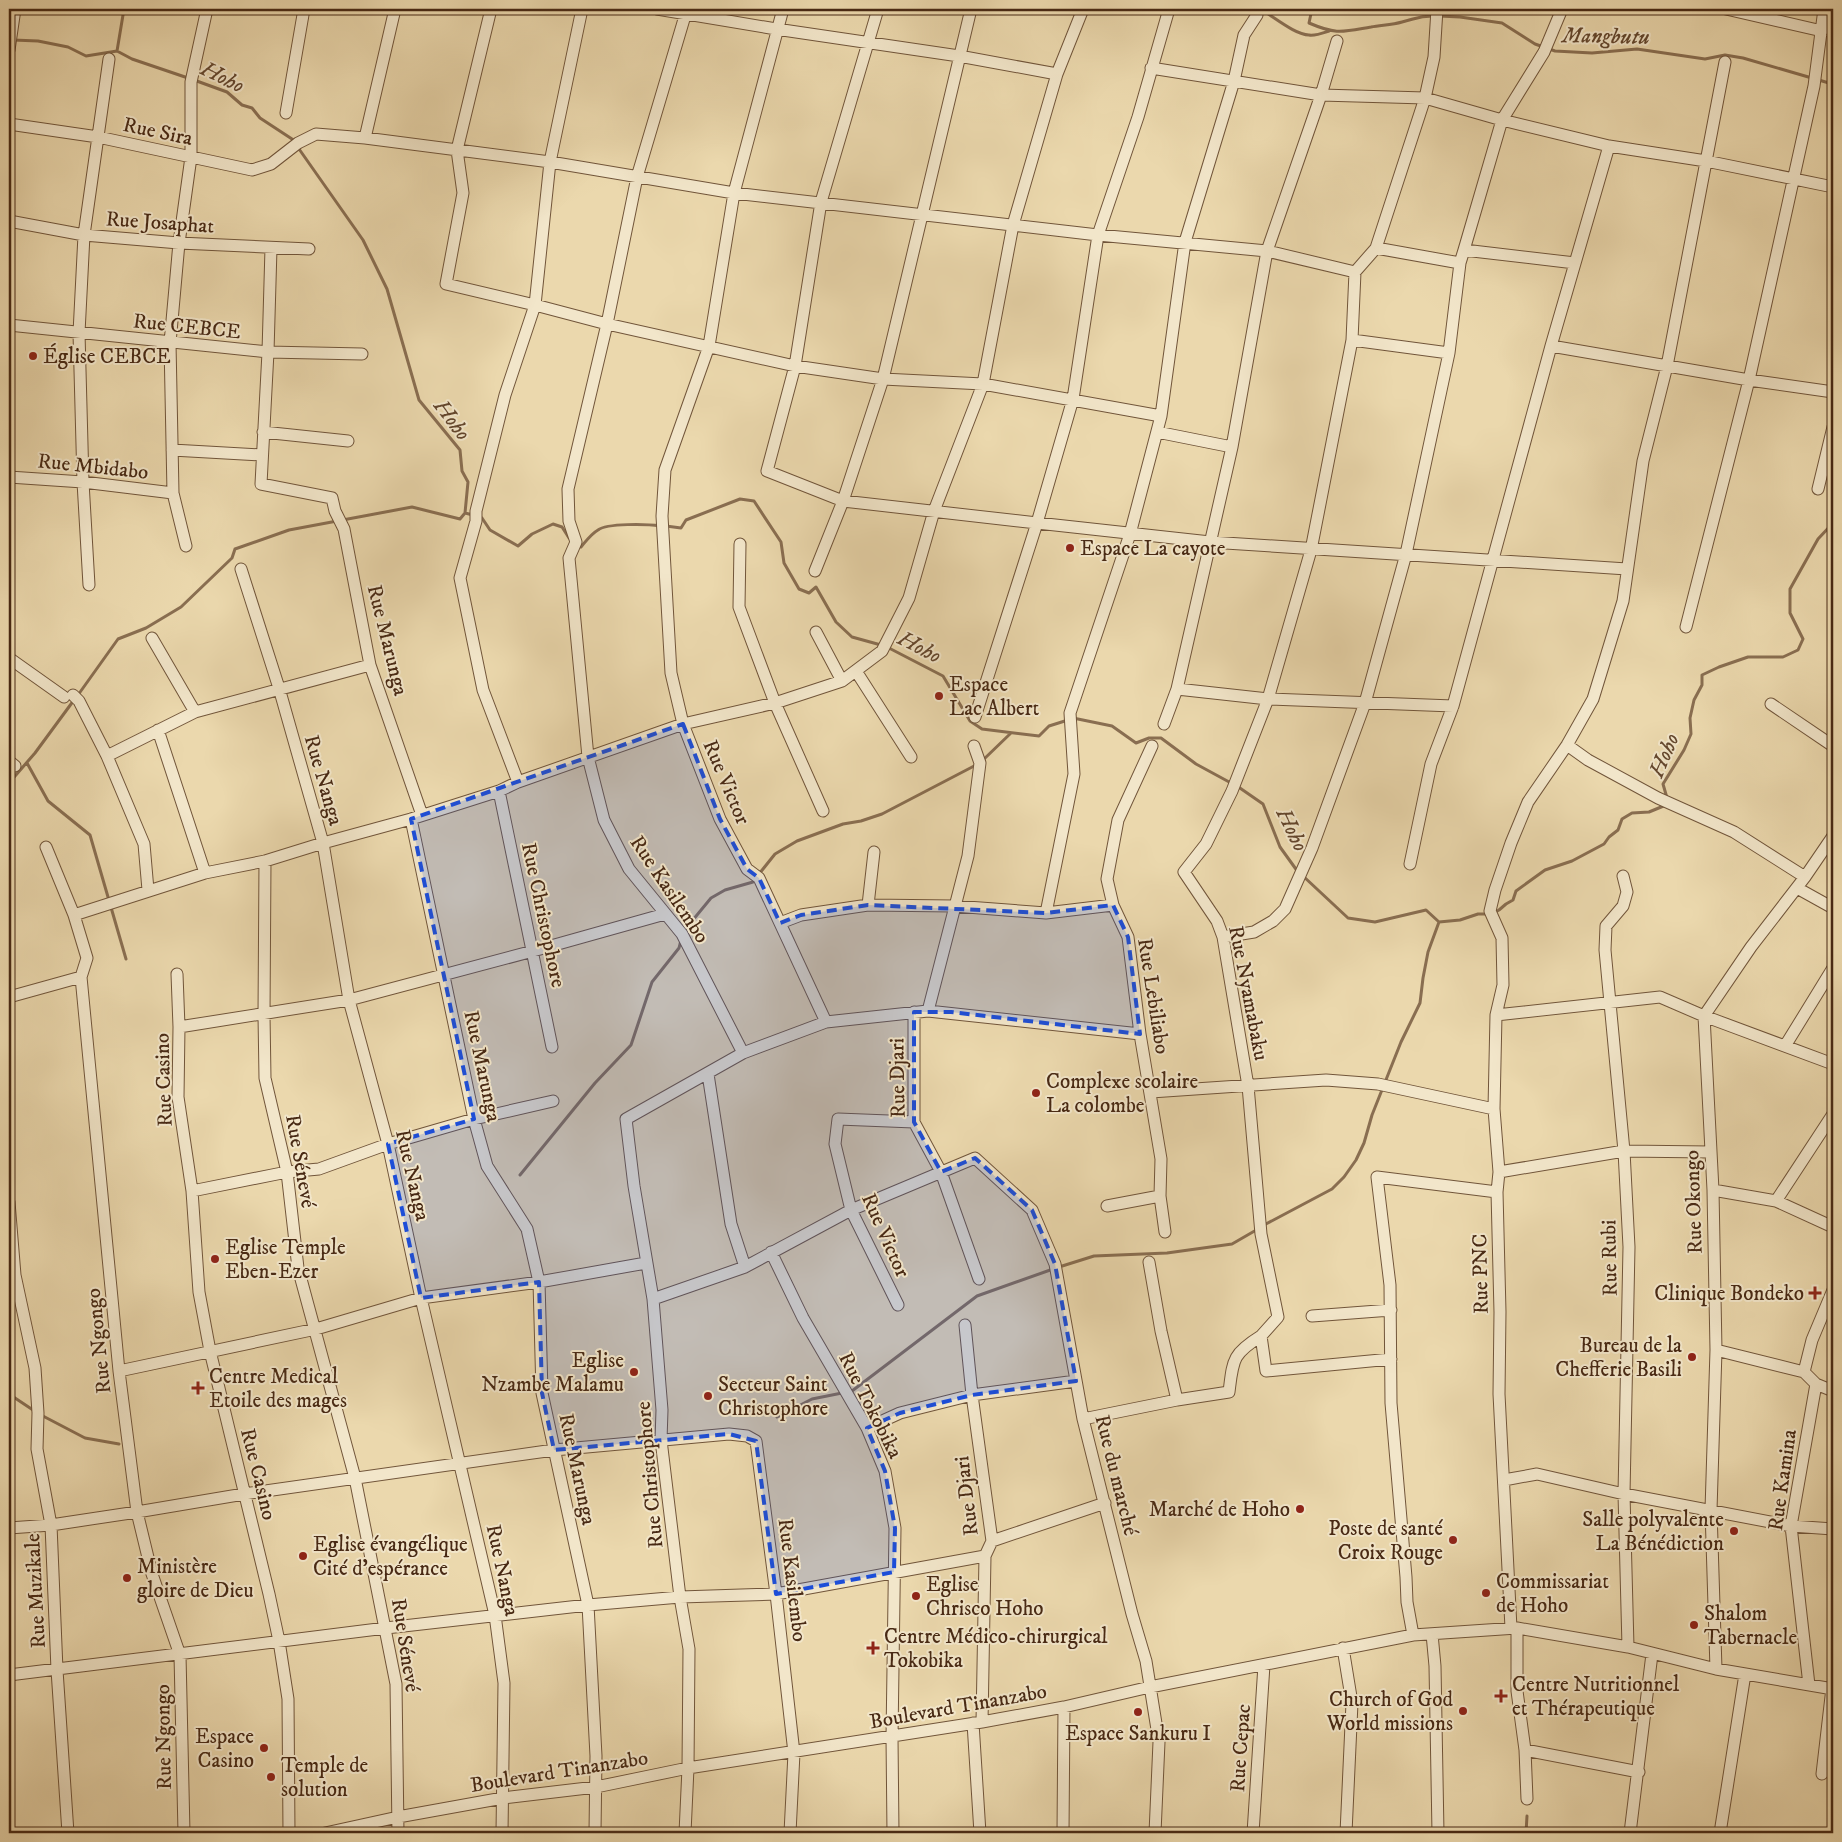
<svg xmlns="http://www.w3.org/2000/svg" width="1842" height="1842" font-family="'IM FELL DW Pica',serif">
<rect width="100%" height="100%" fill="#ebd8ad"/>
<filter id="stains"><feTurbulence type="fractalNoise" baseFrequency=".004" numOctaves="4"/><feColorMatrix values="0 0 0 0 .2 0 0 0 0 .09 0 0 0 0 .02 0 0 0 .5 -.17"/></filter>
<radialGradient id="worn" r=".72"><stop offset=".6" stop-color="#630" stop-opacity="0"/><stop offset="1" stop-color="#630" stop-opacity=".3"/></radialGradient>
<g fill="none" stroke-linecap="round" stroke-linejoin="round">
<path stroke="#896e51" stroke-width="3" d="M1260,9c13,7 35,26 49,26 6,1 14,-2 20,-4
M1312,9l-3,14c28,12 33,9 62,4 10,-2 21,-2 31,-5 13,-3 16,-6 31,-6
M1439,16l21,1 42,6 33,21 20,7 37,2 45,-4 68,10 20,-4 18,3 86,25 4,-1
M13,40l25,1 30,6 18,9 31,-5 15,8 56,19
M117,51l7,-42
M194,80l33,12 15,13 10,3 8,10 32,21 71,101 24,49 32,111 41,50 2,21 6,11 -3,31
M465,513l8,2
M479,517l3,1 8,12 28,16 14,-12 21,-10 9,3 7,11
M666,526l15,2 5,-8 54,-21 14,2 27,41 3,21 15,26 10,4 7,-6 20,35 16,15 29,8
M576,545l5,2c5,-6 10,-13 17,-17 9,-7 49,-6 62,-4
M887,647l56,29 27,45 12,8 57,7 10,-10 19,-6
M78,695l40,-56 28,-11 35,-21 51,-49 3,-9 54,-19 123,-23 48,12 5,-6
M1073,718l39,8 24,17 13,-5h12l35,26 35,19
M983,760l28,-27
M27,763l21,38 42,34 36,124
M9,783l26,-30 39,-53
M1237,786l26,18 17,43 18,25
M1667,798l-4,-14 21,-34 7,-16 -1,-16 4,-18 8,-15v-10l17,-8 29,-10h35l15,-7 5,-11 -13,-26v-24l28,-50 15,-16
M759,874l16,-20 22,-13 46,-17 18,-3 21,-7 94,-49
M1303,876l45,42 27,4 51,-12 13,12
M1439,922l21,-2 18,-6h14l7,-4 7,-6 7,-4 3,-9 29,-21 27,-9 32,-17 5,-7 9,-7 4,-11 10,-6 17,-1 17,-7
M683,932l28,-34 14,-8 28,-8 2,-3
M520,1175l75,-92 36,-38 21,-63 27,-34 2,-8
M1264,1225l68,-36 12,-12 12,-17 8,-17 8,-28 29,-73 19,-39 3,-25 5,-26 11,-30
M1059,1267l35,-11 73,-3 65,-9 26,-15
M9,1394l27,18
M41,1415l44,23 34,6
M777,1417l35,-18 40,-8 125,-95 76,-27
M1526,1833l1,-17"/>
<g stroke="#71553a" stroke-width="13">
<path id="minor" d="M491,9l-34,141 6,43 -17,91 89,21 72,19 188,42 88,13 100,5 178,32
M657,9l119,20 183,27 98,18
M687,9l-50,168 -30,147 -39,165 1,32 7,21 -7,16 19,199 16,63 25,49 53,65 61,119
M783,9l-49,184 -25,153 -44,124 -3,46 9,157 12,51 37,95 27,50 12,9 67,144
M878,9l-57,193 -26,164 -28,105 76,30 194,22 173,19 417,27
M1726,9l96,22
M9,50l6,-41
M1151,68l170,27 104,3 77,22 107,26 97,15 127,26
M286,113l18,-104
M9,124l89,13 154,33 19,-6 27,-21 18,-9 49,4 185,24 184,31 364,42 169,16 88,21
M365,138l30,-129
M9,221l75,14 95,8 130,6
M271,248l-3,104 -7,132 71,14 3,13 9,18 26,136 52,150
M1376,248l84,15
M1464,250l111,13
M9,325l259,27 94,2
M1352,340l97,13
M1551,346l198,34 84,12
M263,432l85,9
M1157,432l75,15
M172,450l90,5
M9,477l74,5 90,11
M1818,489l15,-62
M740,544l-1,63 36,96 48,108
M186,546l-13,-53 -3,-150 9,-100 12,-86v-75l16,-73
M241,569l38,119 44,155 26,157 39,144 33,154 74,317 9,68 -2,150
M815,571l28,-70 40,-122 88,-370
M89,585l-6,-103 -4,-149 5,-98 25,-176
M1686,627l63,-247 65,-294 10,-77
M816,632l26,49
M152,638l43,74
M9,658l55,39
M856,671l55,86
M1177,689l91,10 185,7
M73,695l6,6 28,55 37,88 4,46
M1771,704l62,42
M975,717l62,-194 36,-124 25,-164 40,-118 31,-108
M1164,724l13,-35 55,-242 35,-196 54,-156 16,-54
M158,730l47,143
M1567,745l21,15 70,38 76,34 71,45
M1152,746l-34,74 -11,59 6,26 15,32 12,97 21,125 -1,37 5,36
M107,756l88,-44 175,-47
M9,761l6,5
M518,782l-35,-92 -23,-112 16,-57v-10l29,-116 30,-90 15,-143 32,-153
M499,791l53,256
M411,819l63,300 13,47 40,63 12,53 3,111 46,212 8,151 -1,77
M46,847l28,68 13,43 -6,19 38,394 18,141 15,62 28,81 4,178
M265,861l-1,154 1,63 22,94 11,96 57,210 41,206 2,149
M1410,864l21,-100 22,-58 98,-360 58,-200
M1623,876l4,16 -4,14 -17,20 -1,24 19,201 5,96 -5,247 4,153
M1797,888l36,20
M868,905l6,-53
M1046,913l28,-139 -4,-61 60,-179 31,-118 24,-174 49,-161 10,-46 13,-20
M74,915l131,-42 60,-12 58,-18 88,-24 88,-28 19,-9 165,-58 92,-21 67,-22 40,-30 27,-53 25,-87 49,-127 30,-159 44,-151 26,-65
M780,923l21,-8 67,-10 86,1 92,7 67,-8
M1223,937l31,-5 19,-11 12,-12 27,-61 53,-145 41,-149 43,-201 11,-90 4,-13 38,-130 42,-68 18,-43
M177,974l2,53 -1,70 14,94 7,101 11,59 59,243 10,47 9,58 1,134
M9,997l72,-20
M928,1011l40,-155 12,-93 -6,-17
M914,1012v110l27,50 38,107
M1496,1015l164,-18 44,19 129,48
M179,1027l170,-27 184,-49 132,-37
M1785,1046l48,-78
M708,1074l23,150 14,43
M1151,1092l175,-12 52,4 116,25
M1499,1172l125,-21 86,1
M1713,1190l63,11 57,26
M192,1191l95,-19 32,-3 69,-25 86,-25 79,-18
M1776,1201l57,-87
M9,1202l6,73 20,93 3,45 -1,36 14,76 6,145 11,163
M1107,1206l53,-10
M771,1252l32,66 64,110 18,43 10,57 -3,209 1,96
M1149,1262l12,69 16,69
M653,1299l92,-32 106,-57 124,-52 57,52 23,54 28,155 49,195 14,47 13,81 -4,91
M898,1305l-47,-95 -16,-66 3,-25 76,3
M1312,1316l79,-6
M965,1325l7,70 20,146 -7,15 -3,166
M1716,1350l88,22
M1391,1359l-125,12 -5,-35 17,-19 -17,-83 -13,-148 -25,-149 -6,-16 -33,-49 22,-28 26,-53 36,-92 43,-149 41,-210 3,-68 21,-24 49,-150 9,-41 3,-48
M119,1371l197,-42 105,-31 118,-16 107,-19
M1816,1384l17,7
M1083,1419l94,-19 52,-8c4,-32 3,-38 32,-56
M867,1428l33,-15 72,-18 104,-14
M1504,1480l33,-6 87,20 167,32 42,3
M9,1528l42,-3 86,-13 107,-18 310,-44 175,-16 18,2 9,5 20,153 18,159 -4,80
M992,1541l113,-38
M1511,1628l-12,-234 1,-82 -3,-120 2,-20 -5,-63 2,-94 7,-30 -1,-47 -12,-27 5,-21 16,-47 17,-41 39,-57 26,-46 30,-98 20,-140 24,-95 58,-304
M1517,1628v63l8,59 2,49
M1432,1634l3,32 3,167
M1413,1635l-6,-33 -1,-25 -15,-174 -1,-118 -13,-108 120,15
M1343,1648l9,55 -6,130
M1716,1669l-5,-159 5,-160 -3,-160 -9,-174 47,-69 54,-70 28,-41
M9,1675l377,-47 202,-23 92,-8 96,-3 209,-38
M1809,1685l-18,-159 25,-142 -12,-12 8,-32 21,-50
M973,1723l7,110
M1525,1750l114,22
M1822,1774l10,-86
M325,1833l73,-16 105,-19 93,-11 92,-19 294,-46 82,-15 86,-20 263,-52 104,-7 111,19 88,22 117,20
M685,1833l3,-65 1,-119 -9,-52 -19,-157 1,-30 -9,-111 -19,-113 -8,-67 117,-66 83,-31 102,-11 212,23
M1063,1833l1,-126
M1253,1833l11,-168
M1630,1833l22,-179
M1720,1833l25,-159"/>
</g>
<use href="#minor" stroke="#f2e6ca" stroke-width="11"/>
</g>
<path fill="#1d4ed8" fill-opacity="0.2" stroke="#1d4ed8" stroke-width="4" stroke-dasharray="10 6" stroke-linejoin="round" d="M683,724l37,95 27,50 12,9 21,45 21,-8 67,-10 178,8 67,-8 15,32 12,97 -189,-22h-37v110l27,50 34,-14 57,52 23,54 21,117 -104,14 -72,18 -33,15 18,43 10,57 -1,44 -118,22 -20,-153 -27,-7 -175,16 -12,-57 -3,-111 -118,16 -33,-154 86,-25 -63,-300z"/>
<g fill="#8f2418" stroke="#f2e6ca" stroke-width="2">
<circle cx="33" cy="356" r="5"/>
<circle cx="1070" cy="548" r="5"/>
<circle cx="939" cy="696" r="5"/>
<circle cx="1036" cy="1093" r="5"/>
<circle cx="215" cy="1259" r="5"/>
<path d="M1812.5 1285.5h5v5h5v5h-5v5h-5v-5h-5v-5h5z"/>
<circle cx="1692" cy="1357" r="5"/>
<circle cx="634" cy="1372" r="5"/>
<path d="M195.5 1380.5h5v5h5v5h-5v5h-5v-5h-5v-5h5z"/>
<circle cx="708" cy="1396" r="5"/>
<circle cx="1300" cy="1509" r="5"/>
<circle cx="1734" cy="1531" r="5"/>
<circle cx="1453" cy="1540" r="5"/>
<circle cx="303" cy="1556" r="5"/>
<circle cx="127" cy="1578" r="5"/>
<circle cx="1486" cy="1593" r="5"/>
<circle cx="916" cy="1596" r="5"/>
<circle cx="1694" cy="1625" r="5"/>
<path d="M870.5 1640.5h5v5h5v5h-5v5h-5v-5h-5v-5h5z"/>
<path d="M1498.5 1688.5h5v5h5v5h-5v5h-5v-5h-5v-5h5z"/>
<circle cx="1463" cy="1711" r="5"/>
<circle cx="1138" cy="1712" r="5"/>
<circle cx="264" cy="1748" r="5"/>
<circle cx="271" cy="1777" r="5"/>
</g>
<g text-anchor="middle" stroke-width="4" stroke-linejoin="round" paint-order="stroke">
<g font-size="21" fill="#482914" stroke="#f2e6ca">
<text transform="translate(158 131) rotate(12)" y="7">Rue Sira</text>
<text transform="translate(160 222) rotate(4)" y="7">Rue Josaphat</text>
<text transform="translate(187 326) rotate(6)" y="7">Rue CEBCE</text>
<text transform="translate(93 466) rotate(6)" y="7">Rue Mbidabo</text>
<text transform="translate(388 640) rotate(76)" y="7">Rue Marunga</text>
<text transform="translate(324 780) rotate(74)" y="7">Rue Nanga</text>
<text transform="translate(727 782) rotate(67)" y="7">Rue Victor</text>
<text transform="translate(670 889) rotate(56)" y="7">Rue Kasilembo</text>
<text transform="translate(544 915) rotate(78)" y="7">Rue Christophore</text>
<text transform="translate(1249 993) rotate(79)" y="7">Rue Nyamabaku</text>
<text transform="translate(1154 996) rotate(81)" y="7">Rue Lebiliabo</text>
<text transform="translate(483 1066) rotate(78)" y="7">Rue Marunga</text>
<text transform="translate(897 1078) rotate(-91)" y="7">Rue Djari</text>
<text transform="translate(163 1080) rotate(-92)" y="7">Rue Casino</text>
<text transform="translate(301 1161) rotate(80)" y="7">Rue Sénevé</text>
<text transform="translate(413 1175) rotate(77)" y="7">Rue Nanga</text>
<text transform="translate(1693 1202) rotate(-92)" y="7">Rue Okongo</text>
<text transform="translate(886 1235) rotate(66)" y="7">Rue Victor</text>
<text transform="translate(1609 1258) rotate(-91)" y="7">Rue Rubi</text>
<text transform="translate(1480 1274) rotate(-91)" y="7">Rue PNC</text>
<text transform="translate(98 1341) rotate(-96)" y="7">Rue Ngongo</text>
<text transform="translate(871 1405) rotate(63)" y="7">Rue Tokobika</text>
<text transform="translate(578 1469) rotate(78)" y="7">Rue Marunga</text>
<text transform="translate(259 1474) rotate(76)" y="7">Rue Casino</text>
<text transform="translate(649 1475) rotate(-95)" y="7">Rue Christophore</text>
<text transform="translate(1117 1475) rotate(76)" y="7">Rue du marché</text>
<text transform="translate(1782 1480) rotate(-82)" y="7">Rue Kamina</text>
<text transform="translate(966 1496) rotate(-97)" y="7">Rue Djari</text>
<text transform="translate(503 1570) rotate(78)" y="7">Rue Nanga</text>
<text transform="translate(793 1580) rotate(83)" y="7">Rue Kasilembo</text>
<text transform="translate(35 1591) rotate(-93)" y="7">Rue Muzikale</text>
<text transform="translate(406 1645) rotate(81)" y="7">Rue Sénevé</text>
<text transform="translate(958 1706) rotate(-10)" y="7">Boulevard Tinanzabo</text>
<text transform="translate(163 1737) rotate(-91)" y="7">Rue Ngongo</text>
<text transform="translate(1240 1748) rotate(-86)" y="7">Rue Cepac</text>
<text transform="translate(559 1771) rotate(-9)" y="7">Boulevard Tinanzabo</text>
</g>
<g font-size="21" fill="#482914" stroke="#f2e6ca" text-anchor="start">
<text x="43" y="363">Église CEBCE</text>
<text x="1080" y="555">Espace La cayote</text>
<text x="949" y="691">Espace<tspan x="949" dy="24">Lac Albert</tspan></text>
<text x="1046" y="1088">Complexe scolaire<tspan x="1046" dy="24">La colombe</tspan></text>
<text x="225" y="1254">Eglise Temple<tspan x="225" dy="24">Eben-Ezer</tspan></text>
<text x="1804" y="1300" text-anchor="end">Clinique Bondeko</text>
<text x="1682" y="1352" text-anchor="end">Bureau de la<tspan x="1682" dy="24">Chefferie Basili</tspan></text>
<text x="624" y="1367" text-anchor="end">Eglise<tspan x="624" dy="24">Nzambe Malamu</tspan></text>
<text x="209" y="1383">Centre Medical<tspan x="209" dy="24">Etoile des mages</tspan></text>
<text x="718" y="1391">Secteur Saint<tspan x="718" dy="24">Christophore</tspan></text>
<text x="1290" y="1516" text-anchor="end">Marché de Hoho</text>
<text x="1724" y="1526" text-anchor="end">Salle polyvalente<tspan x="1724" dy="24">La Bénédiction</tspan></text>
<text x="1443" y="1535" text-anchor="end">Poste de santé<tspan x="1443" dy="24">Croix Rouge</tspan></text>
<text x="313" y="1551">Eglise évangélique<tspan x="313" dy="24">Cité d'espérance</tspan></text>
<text x="137" y="1573">Ministère<tspan x="137" dy="24">gloire de Dieu</tspan></text>
<text x="1496" y="1588">Commissariat<tspan x="1496" dy="24">de Hoho</tspan></text>
<text x="926" y="1591">Eglise<tspan x="926" dy="24">Chrisco Hoho</tspan></text>
<text x="1704" y="1620">Shalom<tspan x="1704" dy="24">Tabernacle</tspan></text>
<text x="884" y="1643">Centre Médico-chirurgical<tspan x="884" dy="24">Tokobika</tspan></text>
<text x="1512" y="1691">Centre Nutritionnel<tspan x="1512" dy="24">et Thérapeutique</tspan></text>
<text x="1453" y="1706" text-anchor="end">Church of God<tspan x="1453" dy="24">World missions</tspan></text>
<text x="1138" y="1740" text-anchor="middle">Espace Sankuru I</text>
<text x="254" y="1743" text-anchor="end">Espace<tspan x="254" dy="24">Casino</tspan></text>
<text x="281" y="1772">Temple de<tspan x="281" dy="24">solution</tspan></text>
</g>
<g font-size="22" font-style="italic" fill="#63462d" stroke="#f2e6ca">
<text transform="translate(1606 35) rotate(1)" y="8">Mangbutu</text>
<text transform="translate(223 76) rotate(26)" y="8">Hoho</text>
<text transform="translate(453 419) rotate(53)" y="8">Hoho</text>
<text transform="translate(920 646) rotate(27)" y="8">Hoho</text>
<text transform="translate(1663 755) rotate(-67)" y="8">Hoho</text>
<text transform="translate(1293 829) rotate(64)" y="8">Hoho</text>
</g>
</g>
<rect width="1842" height="1842" fill="none" stroke="#ebd8ad" stroke-width="30"/>
<rect x="10" y="10" width="1822" height="1822" fill="none" stroke="#482914" stroke-width="2.5"/>
<rect x="15" y="15" width="1812" height="1812" fill="none" stroke="#482914"/>
<rect width="100%" height="100%" filter="url(#stains)"/>
<rect width="100%" height="100%" fill="url(#worn)"/>
</svg>
